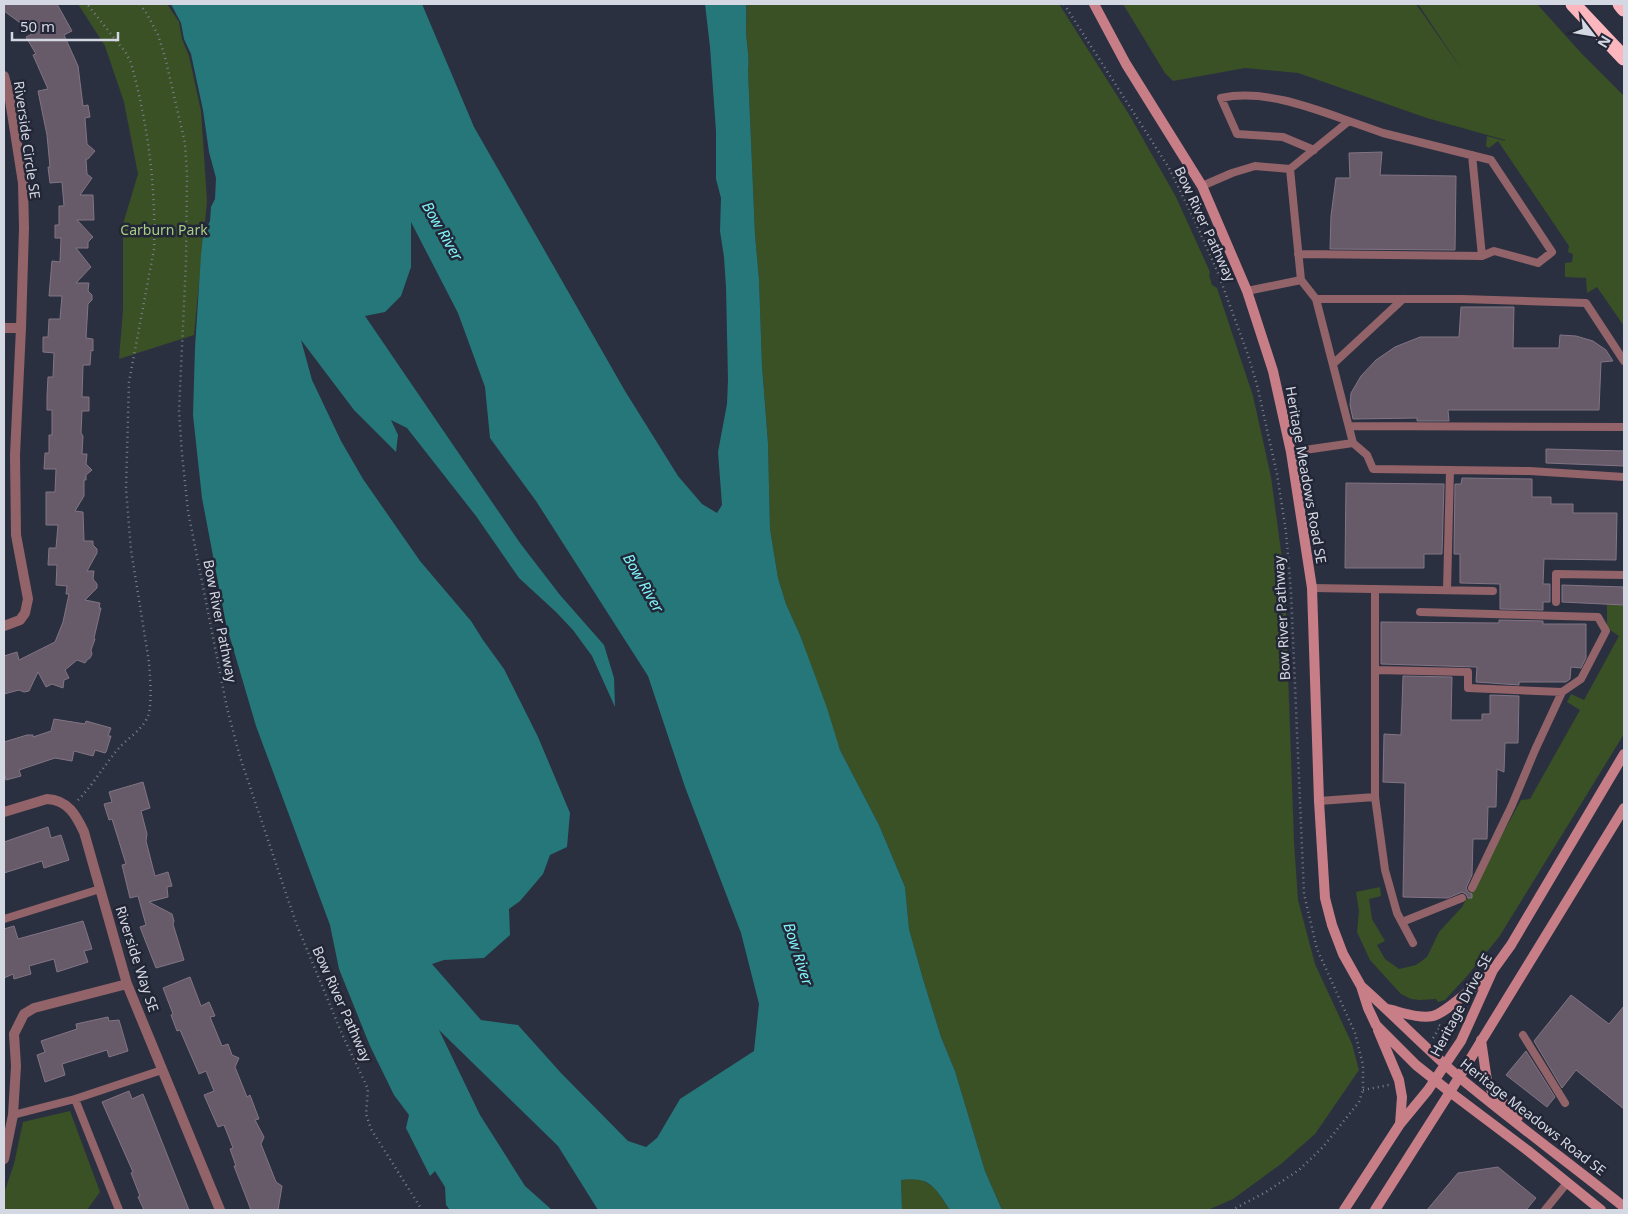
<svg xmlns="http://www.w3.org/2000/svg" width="1628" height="1214" font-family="'Noto Sans',sans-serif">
<rect width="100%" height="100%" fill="#2b3040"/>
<path fill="#3a5025" d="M78,4h89l12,18 3,17 7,17 12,55 6,90 -13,134 -75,24 4,-49v-86l15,-50 -14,-72 -19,-56z
M746,4h313l71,112 46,81 34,75 -1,3 3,10 5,3 36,108 18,81 12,89 -3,6 1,12 4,4 9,254 4,58 17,64 37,80 7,26 -44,64 -34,30 -48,35 -25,11h-206l-17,-39 -30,-100 -14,-34 -18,-58 -14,-50 -4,-42 -26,-62 -39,-75 -40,-115 -14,-31 -8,-26 -8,-49 -2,-86 -6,-77 -3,-87 -4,-44 -7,-165c2,-14 -2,-27 -2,-41 0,-9 2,-16 0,-25z
M1123,4h293l47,67 -45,-67h119l45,50 42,42v230l-27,-39 -10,6 -1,-15 -21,-1v-14l7,-1 1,-8 -5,-2 1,-6 -71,-105 -9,7 -3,-2 1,-10 18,5v-1l-78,-22 -129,-45 -53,-5 -72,13 -8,-8z
M1607,605h17v129l-125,203 -32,39 -22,24 -7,2 -2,-3 -16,1 -9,-1 -10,-5 -31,-34 -13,-28 2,-21 -3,-19 24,-5 1,9 -12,3 3,20 13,22 -8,4 8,14 14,10 17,-4 11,-8 12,-25 23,-25 59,-107 9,-1 50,-89 -13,-8 4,-8 13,6 35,-64 -12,-8z
M70,1111l30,81 -13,18h-83v-17l10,-29 9,-42z
M918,1178l16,9 16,23h-48l-1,-30z"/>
<path fill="#25777a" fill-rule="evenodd" d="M171,4h251l52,123 151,264 53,85 24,28 15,9 5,-8 -4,-53 9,-48 1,-24 -2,-93 -2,-30 -4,-26 1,-33 -5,-19v-48l-6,-84 -5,-43h41c1,9 0,16 0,25 0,14 4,27 2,41l7,165 4,44 3,87 6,77 2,86 8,49 8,26 14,31 27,73 13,42 39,75 26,62 4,42 14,50 18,58 14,34 30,100 17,39h-52c-15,-22 -19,-34 -49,-30l1,30h-304l-40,-64 -119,-116 41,85 45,71 27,24h-102l-4,-5 -1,-18 -10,-16 -5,5 -24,-48 3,-13 -15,-20 -24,-49 -31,-77 -9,-44 -74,-199 -30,-102 -24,-126 -9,-83 2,-67 6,-93 2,-19 7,-15 1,-14 4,-8 1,-21 -7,-26 -6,-42 -12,-56 -7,-15 -3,-16zM411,222l47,91 27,74 5,51 46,63 112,175 37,111 56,146 18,71 -5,47 -74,48 -23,39 -11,9 -18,-6 -67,-68 -43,-48 -37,-5 -49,-56 12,-4 40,-2 26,-23 -1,-26 11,-8 23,-27 7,-19 17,-8 3,-34 -32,-76 -34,-68 -21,-29 -12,-19 -51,-60 -57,-82 -22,-38 -29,-61 -11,-40 53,70 42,42 2,-17 -7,-15 16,8 69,88 43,62 37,34 17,18 19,26 23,51 -1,-29 -10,-33 -44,-50 -40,-52 -155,-227 20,-4 16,-16 10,-29z"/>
<path fill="#675a69" stroke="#827484" d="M4,4h53l15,27 -8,4 14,31 5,40 5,-1 2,12 -5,1 2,26 8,7 -7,8h-2l1,15 5,4 -12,17h13l1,25h-17l16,17 -5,5v6h-12l15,19 -15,16h13l-1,8 4,4v5l-4,4 -2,34 7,1v12l-2,-1 -1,15h-7l-1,32h7v14h-7l-1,22 2,3 -1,18h5l-1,10 6,6 -6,5v5h-2v16l-9,15 8,1 1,29h9v4l4,4v4l-10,18h7l-1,8 4,5v4l-12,12 15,3 -1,5h2l-7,30 1,1 -4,11 1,4 -2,4 -3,2 -2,3 -8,-3 -12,10 4,8 -5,2 -1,8 -11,-4 -6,3 -8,-15 -9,19 -5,1 -5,-2 -15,4v-38l13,-4 2,8 36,-18 8,-20 6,-28h-3l1,-8 -11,-1 1,-20h-9l1,-17h7l2,-23h-12v-33h9l1,-23h-12l1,-16h4v-18h3v-25h-5v-14l1,-19h5l1,-24 -11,-1v-15h5l1,-18h11l2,-23h-13l3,-35 8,1 1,-24h-6v-13h4v-19h5l-2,-24 -12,1 -2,-16h2l-3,-32 -9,-44 10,-2 -15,-34 3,-1 -10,-17 8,-4 -30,-22z
M1382,152l-2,23 76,1 -1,74 -125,-1 1,-33 5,-38h14l-1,-25z
M1461,307h53l-1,41h46l1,-13 16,1 17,5 13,9 7,11 -12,1 -2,48h-151l1,11h-32v-3l-64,1 -3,-14 1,-12 10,-17 15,-16 19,-13 25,-10h39z
M1546,449l78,2v15l-78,-3z
M1462,478l70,1v18h19v7h22v9h44l-1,47 -72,-1 -1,25h7v18h-7v8l-43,-1v-25l-40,-1v-29h-6l1,-70h6z
M1346,483l98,1 -2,70h-18v14h-79z
M1562,585l62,2v18l-62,-3z
M1499,620l44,1v3h43v34l-5,10 -10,-1 -1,12 -4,3h-47v3l-43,-3 1,-15 -96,-3v-42l118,1z
M1403,676l49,1 -1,43h31v-6h8v-19l29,1 -1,47h-13l-1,29 -7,-3 -1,38h-8l-1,32h-14l-1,36 -6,13 2,4 4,2v4h-4l-2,-4 -4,-2 -14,6 -45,-1 2,-114 -22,-1 1,-48 17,1z
M54,719l31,5 1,-3 25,7 -3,8h3l-5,16 -1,1 -10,-3 -2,6 -19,-5 -2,10 -17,-3 -36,12 2,6 -15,4 -2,-8v-30l23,-7h6v2l18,-6z
M143,782l7,26 -9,3 6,23 -1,7 9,35 13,-4 4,14 -5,1 1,10 -19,5 23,12 2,7 -1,3 11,36 -28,8 -16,-41 6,-2 -8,-29 -8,2 -8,-33 4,-1 -14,-45 -3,1 -5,-16 8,-2 -3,-10z
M48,827l3,11 10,-3 8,25 -25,8 -2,-7 -38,12v-31z
M83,921l9,28 -8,2 4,11 -31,10 -3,-13 -25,7 2,8 -17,5 -1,-5 -9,4v-49l10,-3 4,13z
M190,977l11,29 8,-4 6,14 -5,1 12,29 6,-2 4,11 7,3 -4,9 12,30 3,-2 9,24 -4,1 9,17 -3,7 15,38 6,4 -4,24h-27l-17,-44h2l-6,-17 3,-1 -3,-8 -6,-15 -6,2 -14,-32 10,-4 -8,-20 -7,3 -19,-44 -3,1 -6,-16 2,-1 -10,-26z
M1571,995l38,29 15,-18v103l-48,-39 -14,18 -28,-47z
M108,1017l1,4 10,-1 9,31 -19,6 -2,-7 -45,14 3,11 -20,7 -8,-27 8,-3 -4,-11 36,-12 -1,-5z
M1526,1051l29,46 -8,10 -41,-32z
M129,1091l3,8 11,-5 46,116h-45l-6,-13 2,-1 -9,-23 2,-1 -31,-70z
M1498,1167l38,31 -10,12h-99l31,-37z"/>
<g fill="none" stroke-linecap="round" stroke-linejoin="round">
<path stroke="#7b808d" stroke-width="2.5" stroke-dasharray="1 4" stroke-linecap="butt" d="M140,4l7,10 11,21 7,22 20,86 2,32 -1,87 -7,149 3,43 6,57 39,197 13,49 56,166 46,111 26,55 -2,25 5,15 51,81
M1064,4l105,164 25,51 24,54 30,82 9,30 20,89 9,58 5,60 13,302 13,55 38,84 8,32v25l-4,12 -36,45 -24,23 -33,22 -34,18
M78,800c16,-16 26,-35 41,-52 10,-11 26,-20 30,-35 3,-16 1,-35 0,-51l-18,-112 -5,-61 3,-107 25,-133c2,-62 -6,-125 -23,-186l-5,-10 -39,-49
M1439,1025l13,9
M1433,1038l7,-11
M1363,1090l26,-5"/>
<path stroke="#926368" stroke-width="8" d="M1472,155l10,101
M1290,169l59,-48c-39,-14 -86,-32 -128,-23l16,36 46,3 31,13
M1202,186l30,-13 23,-7 35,3 11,111 15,19 37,144 -62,9
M1298,254l184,2 12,-5 44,12 14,-11 -61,-92 -108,-27 -34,-12
M1247,291l54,-11
M1316,299h146l124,4 38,58
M1333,364l70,-65
M1349,426l275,1
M1353,443l14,12 6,14 157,2 94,6
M1312,588l181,3
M1447,590l3,-120
M1556,602v-28l68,1
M1420,612l178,5 8,14 -25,48 -19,13
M1375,670l93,2v16l94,4 -27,58 -23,55 -40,83
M1375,797l10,73 12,43 16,30
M1319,801l56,-4v-208
M4,919l96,-30
M1402,922l60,-24
M1523,1035l42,68
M75,1099l44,111
M13,1115l62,-16 87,-29
M1545,1210l22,-27"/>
<path stroke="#926368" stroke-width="10" d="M4,76l5,18 14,89 1,45 -3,100 -6,127 1,80 12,64 -3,14 -5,7 -16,6
M4,328h17
M4,812l43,-13c21,1 29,16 37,33l43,152 93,226
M4,1159l9,-44 3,-49 -2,-32 10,-20 10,-6 93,-24"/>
<path stroke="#c87e87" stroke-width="10" d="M1094,4l32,60 76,122 45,105 26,80 18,81 21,136 7,213 6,97 7,27 11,29 18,32 7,22 8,17 40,40 34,27 77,58 74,60
M1361,986c34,30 64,62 98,91 54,45 110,86 165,130
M1387,1009c14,3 32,10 46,7 13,-3 46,-34 57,-43
M1378,1030l21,50 3,17 -2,27
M1481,1040l6,41 5,10 26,26
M1344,1210l56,-86 28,-34 33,-49 32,-71 18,-25 113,-191
M1375,1210l75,-118 174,-284"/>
<path stroke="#fcb6bd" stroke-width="15" d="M1573,4l51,54
M1620,4l4,5"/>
</g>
<g text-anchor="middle" stroke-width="5" stroke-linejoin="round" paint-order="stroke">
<g font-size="14" fill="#d4d8e2" stroke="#222636">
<text transform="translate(27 140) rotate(82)" y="5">Riverside Circle SE</text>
<text transform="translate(1205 224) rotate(65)" y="5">Bow River Pathway</text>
<text transform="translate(1306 475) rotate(80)" y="5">Heritage Meadows Road SE</text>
<text transform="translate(1282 618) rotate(-93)" y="5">Bow River Pathway</text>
<text transform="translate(220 621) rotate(79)" y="5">Bow River Pathway</text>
<text transform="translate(137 959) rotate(72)" y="5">Riverside Way SE</text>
<text transform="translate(342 1004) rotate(66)" y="5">Bow River Pathway</text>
<text transform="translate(1461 1005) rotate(-62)" y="5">Heritage Drive SE</text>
<text transform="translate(1533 1117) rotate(38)" y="5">Heritage Meadows Road SE</text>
</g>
<g font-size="14" fill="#a7ce84" stroke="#222636">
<text x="164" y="235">Carburn Park</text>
</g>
<g font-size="15" font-style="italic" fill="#80f5fa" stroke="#222636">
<text transform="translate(442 231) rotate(60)" y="5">Bow River</text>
<text transform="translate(643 583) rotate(60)" y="5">Bow River</text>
<text transform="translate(798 954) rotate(72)" y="5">Bow River</text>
</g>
</g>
<rect width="1628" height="1214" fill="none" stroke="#d4d8e2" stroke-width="10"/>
<g transform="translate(1593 35) rotate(121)" stroke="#222636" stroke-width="4" paint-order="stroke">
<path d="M0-4L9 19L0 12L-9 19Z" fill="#d4d8e2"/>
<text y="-8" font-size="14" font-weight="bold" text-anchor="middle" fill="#d4d8e2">N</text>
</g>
<path d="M12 32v8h106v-8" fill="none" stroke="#d4d8e2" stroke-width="2.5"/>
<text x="20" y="32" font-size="15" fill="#d4d8e2" stroke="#222636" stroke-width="4" paint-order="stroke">50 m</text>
</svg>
